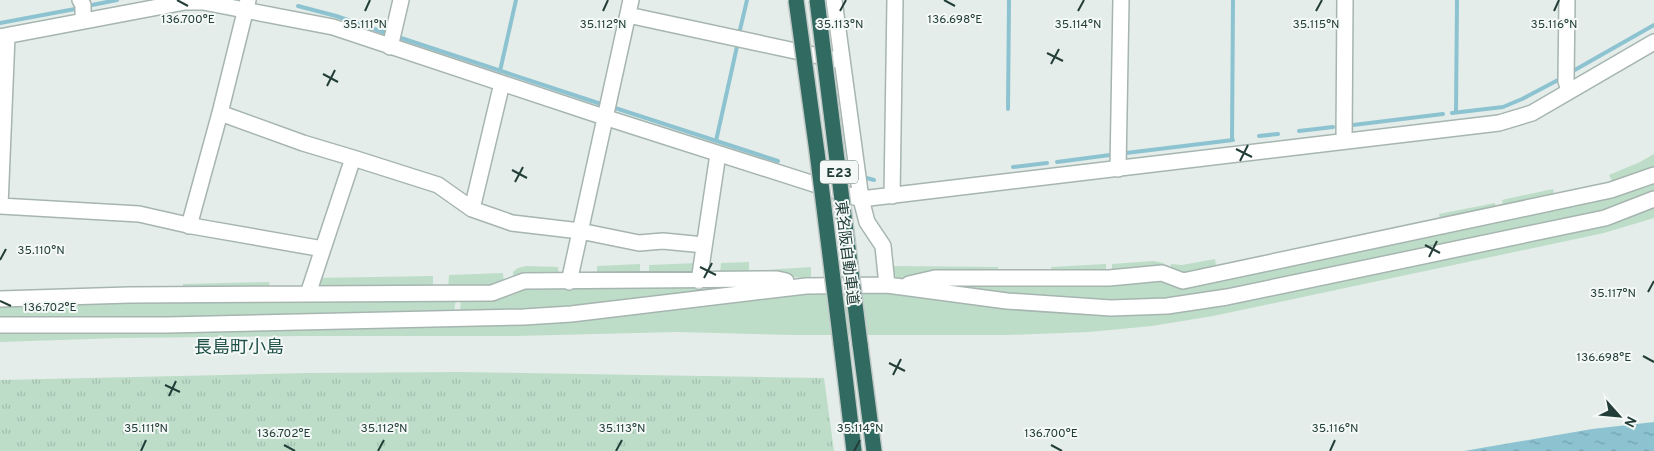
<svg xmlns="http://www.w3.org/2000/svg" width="1654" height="451" font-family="Overpass,'Noto Sans JP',sans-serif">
<defs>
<pattern id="park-tufts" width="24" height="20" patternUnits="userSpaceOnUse" patternTransform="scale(1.25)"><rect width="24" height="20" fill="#bdddc8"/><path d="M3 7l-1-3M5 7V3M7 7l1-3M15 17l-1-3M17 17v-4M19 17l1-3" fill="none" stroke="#a2bfad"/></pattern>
<pattern id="water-ripples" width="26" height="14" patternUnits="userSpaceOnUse" patternTransform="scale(1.25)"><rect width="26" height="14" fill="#8dc3d1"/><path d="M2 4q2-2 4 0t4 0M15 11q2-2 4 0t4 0" fill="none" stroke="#73a0ab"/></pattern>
</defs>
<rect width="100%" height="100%" fill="#e4ede9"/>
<path fill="#bdddc8" d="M1654,154v17l-40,14 -5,-10 31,-13z
M1654,180v13l-31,13 -62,15 -336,69 -58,9 -53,2 -50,-2 -134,-15 230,-6 23,8z
M1553,189l2,8 -51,11 -2,-8z
M1495,203l1,6 -55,14 -2,-9z
M1654,207v11l-50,15 -391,83 -61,10 -63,6 -83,3h-212l-116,-3 -164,4h-210l-184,2 -120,4v-10l521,-7 46,-4 234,-29 92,-1 163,22 54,2 51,-3 69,-8 379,-79z
M1215,259l2,12 -34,6 -14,-4 2,-9 11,1z
M1153,261l11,2 -2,6 -50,3v-8z
M749,262v9l62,-4v12l-33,-4 -58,-1 1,-11z
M697,263l-1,6 -6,7 -41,1v-12z
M640,264v12l-43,1v-11z
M1106,264v9l-54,3 -1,-9z
M526,266l32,1 1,10 -46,4v-9l5,-4z
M892,266l106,1v9l-80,-1 -17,5 -9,-6z
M503,273l1,10 -17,6h-39l1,-14z
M433,276v13l-115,1 -3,-12z
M269,282l1,8 -87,1v-7z
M523,285h242l-194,24 -111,4 1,-16z
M456,298l-2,15 -454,6v-15z"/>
<path fill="url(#park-tufts)" d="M459,372l365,6 10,73h-834v-71l308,-7z"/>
<path fill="url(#water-ripples)" d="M1654,422v29h-190l128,-22z"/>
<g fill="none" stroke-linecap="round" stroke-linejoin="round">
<path stroke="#8dc3d1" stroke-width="4" d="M92,5l25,-5
M298,6l38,10 50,17
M0,23l75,-14
M739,34l8,-34
M398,37l203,67
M500,71l16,-71
M1573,71l81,-46
M612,107l166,54
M1008,109l1,-109
M1456,112l1,-112
M1452,113l51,-6 19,-8 36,-19
M1353,125l90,-11
M1299,131l34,-4
M1259,136l19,-2
M1232,140l1,-140
M716,141l22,-99
M1126,153l107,-13
M1057,162l53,-7
M1013,167l34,-4
M863,175v2l11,3"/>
<g stroke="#a6b5b0" stroke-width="18">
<path id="minor" d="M80,0l3,5v16
M248,0l-28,113 83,30 50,15 -45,136 184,-1 32,-12 253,-2 9,2
M834,0l27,199 6,23 16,24 4,39
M1567,0l-1,81 3,10
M628,15l209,45
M7,36l-7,170 139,8 53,12 131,23
M0,37l185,-35h18l130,25 271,90 257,82 638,-76 33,-10 122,-71
M390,47l11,-47
M1344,141l1,-141
M353,158l85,27 34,24 40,14 68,8 59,12 24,-2 41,4
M1118,169l3,-169
M892,196l3,-196
M472,209l30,-126
M189,226l31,-113
M699,281l19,-127
M569,282l62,-282
M909,284l26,-6h174l53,-5 21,8 428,-91 43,-15
M0,299l129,-4 179,-1
M0,325h167l357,-8 47,-3 235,-28 81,-1 120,16 104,7 56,-2 60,-9 378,-79 49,-19"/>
</g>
<g stroke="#c1c9c7" stroke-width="18">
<path id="highway" d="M841,343l13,108
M860,344l14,107"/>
</g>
<use href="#minor" stroke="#fff" stroke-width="15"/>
<use href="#highway" stroke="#306a61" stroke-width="15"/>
<g stroke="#c1c9c7" stroke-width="18" stroke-linecap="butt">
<path id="highway-bridge" d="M796,0l21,152 24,191
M817,0l43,344"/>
</g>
<use href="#highway-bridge" stroke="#306a61" stroke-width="15"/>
</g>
<path fill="none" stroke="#233e38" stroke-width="2" d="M177,0l11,6M944,0l11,6M365,11l5,-11M603,11l5,-11M840,11l6,-11M1078,11l6,-11M1316,11l6,-11M1554,11l5,-11M1047,53l16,8M1051,64l8,-15M323,74l15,8M327,86l8,-16M1236,149l16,8M1240,161l8,-16M512,170l15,8M515,182l8,-15M1425,245l15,8M1429,257l8,-16M0,260l6,-11M700,267l16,8M704,278l8,-15M1648,292l6,-11M0,301l11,5M1643,356l11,6M889,363l16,8M893,375l8,-16M165,385l15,7M169,396l7,-15M284,445l11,6M1051,445l11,6M141,451l5,-11M378,451l6,-11M616,451l6,-11M854,451l6,-11M1330,451l5,-11"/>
<g text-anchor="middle" stroke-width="4" stroke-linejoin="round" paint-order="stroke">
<rect fill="#f4f9f7" stroke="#627671" stroke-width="1" x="820" y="160.5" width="38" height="23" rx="4"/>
<g font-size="14" font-weight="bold" fill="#233e38">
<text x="839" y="177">E23</text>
</g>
<g font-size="15" fill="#233e38" stroke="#f4f9f7">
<text transform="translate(847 253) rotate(83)" y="5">東名阪自動車道</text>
</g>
<g font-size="18" fill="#1f5047" stroke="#f4f9f7">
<text x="239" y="353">長島町小島</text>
</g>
</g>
<g font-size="12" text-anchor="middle" fill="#233e38" stroke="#f4f9f7" stroke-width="4" stroke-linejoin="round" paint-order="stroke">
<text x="188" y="23">136.700°E</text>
<text x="955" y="23">136.698°E</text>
<text x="365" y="28">35.111°N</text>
<text x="603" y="28">35.112°N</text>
<text x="840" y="28">35.113°N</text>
<text x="1078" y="28">35.114°N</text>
<text x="1316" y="28">35.115°N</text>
<text x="1554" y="28">35.116°N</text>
<text x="41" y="254">35.110°N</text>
<text x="1613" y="297">35.117°N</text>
<text x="50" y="311">136.702°E</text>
<text x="1604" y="361">136.698°E</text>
<text x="146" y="432">35.111°N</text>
<text x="384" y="432">35.112°N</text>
<text x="622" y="432">35.113°N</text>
<text x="860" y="432">35.114°N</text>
<text x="1335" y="432">35.116°N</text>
<text x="284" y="437">136.702°E</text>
<text x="1051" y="437">136.700°E</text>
</g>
<g transform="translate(1619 416) rotate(117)" stroke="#f4f9f7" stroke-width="4" paint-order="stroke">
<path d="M0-4L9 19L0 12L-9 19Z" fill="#233e38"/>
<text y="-8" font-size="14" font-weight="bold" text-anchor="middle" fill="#233e38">N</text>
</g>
</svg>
